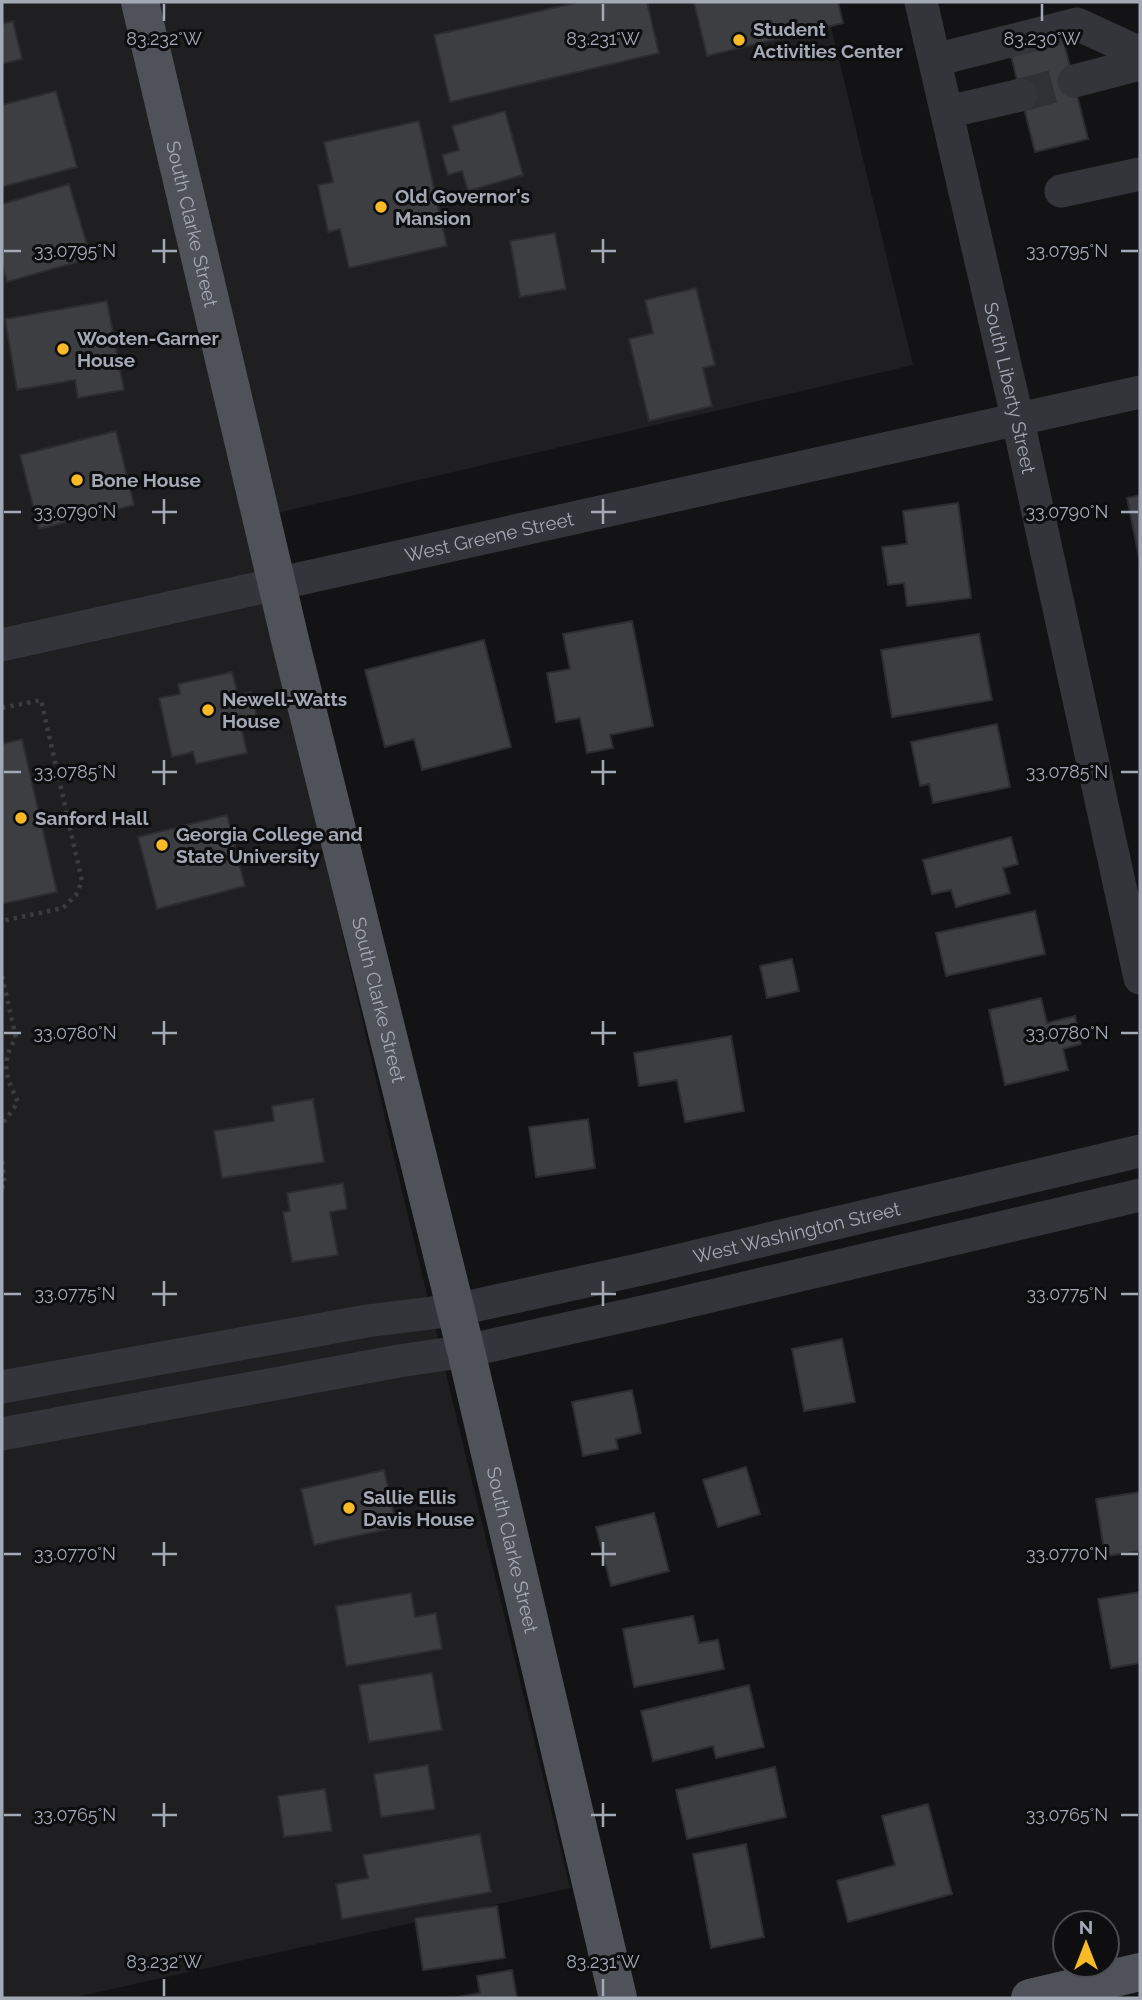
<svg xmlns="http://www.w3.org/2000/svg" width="1142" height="2000" font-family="Raleway,sans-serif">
<rect width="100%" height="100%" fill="#131315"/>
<path fill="#1f1f22" d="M2,2h823l88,363 -666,155 150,650 173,718 -498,110h-70z"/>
<path fill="#3d3e42" stroke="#2d2d31" stroke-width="2" d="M579,2h68l12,51 -209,49 -16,-67z
M699,2h139l5,21 -136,33 -13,-53z
M13,21l9,38 -20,5v-40z
M1062,35l26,104 -53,13 -26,-104z
M56,91l21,76 -75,20v-82z
M505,111l18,64 -55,16 -6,-20 -14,4 -6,-20 17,-5 -7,-24z
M419,121l28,125 -98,22 -9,-39 -12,3 -10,-47 15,-3 -9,-40z
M69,184l22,74 -84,24 -5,-18v-60z
M555,233l11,56 -46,8 -10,-56z
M696,288l19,77 -12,3 9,38 -63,15 -20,-82 24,-6 -8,-33z
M107,301l17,89 -46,8 -3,-18 -58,10 -12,-71z
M116,431l18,74 -95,24 -19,-74z
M1140,495v67l-13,-64z
M958,503l13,95 -64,8 -3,-23 -16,2 -6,-38 25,-3 -4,-33z
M632,621l21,105 -43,9 3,13 -26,5 -7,-35 -24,4 -9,-49 23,-4 -7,-35z
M979,634l13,66 -100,17 -11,-67z
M484,640l27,107 -89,23 -8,-31 -29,8 -20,-77z
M232,672l6,23 13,-3 7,29 -17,4 6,28 -51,11 -3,-12 -21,5 -13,-59 21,-4 -2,-10z
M997,724l13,63 -77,16 -4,-19 -9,2 -9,-44z
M22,739l35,153 -55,12v-160z
M227,815l18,71 -88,23 -19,-72z
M1011,837l7,27 -15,4 7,25 -54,14 -5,-17 -19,4 -9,-34z
M1035,911l10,43 -99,22 -10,-43z
M792,959l7,32 -32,7 -7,-32z
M1041,998l6,25 28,-7 6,28 -18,5 5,21 -63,15 -16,-75z
M731,1036l13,75 -59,11 -8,-42 -38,6 -5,-33z
M313,1099l11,63 -102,16 -8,-47 60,-10 -2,-15z
M588,1119l7,49 -59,9 -7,-50z
M343,1183l4,26 -17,3 8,43 -46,7 -9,-50 7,-1 -3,-18z
M842,1339l13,63 -51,9 -12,-62z
M632,1390l9,43 -25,6 2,10 -35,7 -11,-54z
M746,1467l14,47 -42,13 -15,-47z
M384,1470l13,57 -83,18 -13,-56z
M1140,1492v59l-35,5 -9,-57z
M654,1513l15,58 -58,15 -15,-59z
M1140,1592v71l-29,5 -13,-69z
M411,1593l4,24 21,-4 6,36 -96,17 -10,-60z
M693,1616l6,27 19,-3 6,29 -90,18 -11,-58z
M432,1673l10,57 -73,12 -10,-57z
M749,1685l15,62 -48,11 -3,-12 -60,15 -12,-50z
M428,1765l7,44 -54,8 -7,-43z
M775,1767l11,50 -99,22 -11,-49z
M325,1789l7,42 -48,6 -6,-41z
M928,1804l24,90 -104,28 -11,-41 58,-16 -13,-49z
M480,1834l11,58 -149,27 -6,-35 32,-6 -5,-23z
M746,1844l18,93 -53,11 -18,-94z
M497,1906l8,52 -82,12 -8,-52z
M512,1970l5,28h-64l27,-5 -3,-17z"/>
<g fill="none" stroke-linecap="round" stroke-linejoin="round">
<path stroke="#303135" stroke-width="33" stroke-dasharray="33 17" stroke-linecap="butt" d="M1021,95l53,-14"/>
<path stroke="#3a3c41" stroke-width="4.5" stroke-dasharray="3.5 5" stroke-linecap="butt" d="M2,708l39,-8 41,181 -6,14 -13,13 -61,13
M2,976l14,62c-16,25 -10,39 2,64l-16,23
M2,1161l3,25 -3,1"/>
<g stroke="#34353a" stroke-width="33">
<path id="s1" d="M921,2l97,419 122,557"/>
<path d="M935,60l142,-36 63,29"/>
<path d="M1074,81l66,-17"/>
<path d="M947,112l74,-17"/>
<path d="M1061,191l79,-17"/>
<path id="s2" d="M2,645l1138,-253"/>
<path id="s3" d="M2,1387l365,-66 88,-11 187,-41 498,-118"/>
<path d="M2,1434l397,-73 67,-10 194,-43 480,-113"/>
</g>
<g stroke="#505259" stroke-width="38">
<path id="s4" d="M140,2l151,642 175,707 152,647"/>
<path d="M1030,1998l110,-26"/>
</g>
</g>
<path fill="none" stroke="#a4a9b6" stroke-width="2.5" d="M164,4v17M603,4v17M1042,4v17M164,239v24M603,239v24M4,251h17M152,251h25M591,251h25M1121,251h17M164,499v25M603,499v25M4,512h17M152,512h25M591,512h25M1121,512h17M164,760v25M603,760v25M4,772h17M152,772h25M591,772h25M1121,772h17M164,1021v24M603,1021v24M4,1033h17M152,1033h25M591,1033h25M1121,1033h17M164,1281v25M603,1281v25M4,1294h17M152,1294h25M591,1294h25M1121,1294h17M164,1542v24M603,1542v24M4,1554h17M152,1554h25M591,1554h25M1121,1554h17M164,1803v24M603,1803v24M4,1815h17M152,1815h25M591,1815h25M1121,1815h17M164,1979v17M603,1979v17"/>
<g fill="#f9ba27" stroke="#0e0e10" stroke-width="2.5">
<circle cx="739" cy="40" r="7"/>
<circle cx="381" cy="207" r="7"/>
<circle cx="63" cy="349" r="7"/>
<circle cx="77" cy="480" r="7"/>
<circle cx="208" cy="710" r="7"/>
<circle cx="21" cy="818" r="7"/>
<circle cx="162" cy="845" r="7"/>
<circle cx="349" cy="1508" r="7"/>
</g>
<g text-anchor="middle" stroke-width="6" stroke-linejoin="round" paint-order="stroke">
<g font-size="19" font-weight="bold" fill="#a4a9b6" stroke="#0e0e10" text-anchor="start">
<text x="753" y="36">Student<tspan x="753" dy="22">Activities Center</tspan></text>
<text x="395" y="203">Old Governor's<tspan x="395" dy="22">Mansion</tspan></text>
<text x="77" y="345">Wooten-Garner<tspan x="77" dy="22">House</tspan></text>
<text x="91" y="487">Bone House</text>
<text x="222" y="706">Newell-Watts<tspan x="222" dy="22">House</tspan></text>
<text x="35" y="825">Sanford Hall</text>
<text x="176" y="841">Georgia College and<tspan x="176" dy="22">State University</tspan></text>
<text x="363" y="1504">Sallie Ellis<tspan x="363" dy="22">Davis House</tspan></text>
</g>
<g font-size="19" fill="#a4a9b6" stroke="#0e0e10">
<text dy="7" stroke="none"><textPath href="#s4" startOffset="228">South Clarke Street</textPath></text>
<text dy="7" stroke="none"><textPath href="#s1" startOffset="396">South Liberty Street</textPath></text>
<text dy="7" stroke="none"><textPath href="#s2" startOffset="499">West Greene Street</textPath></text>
<text dy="7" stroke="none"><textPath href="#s4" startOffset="1026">South Clarke Street</textPath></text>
<text dy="7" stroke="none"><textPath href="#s3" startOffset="810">West Washington Street</textPath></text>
<text dy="7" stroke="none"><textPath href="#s4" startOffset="1592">South Clarke Street</textPath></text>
</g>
</g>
<g font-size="18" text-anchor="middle" fill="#a4a9b6" stroke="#0e0e10" stroke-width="6" stroke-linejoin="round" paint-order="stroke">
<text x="164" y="45">83.232°W</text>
<text x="603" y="45">83.231°W</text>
<text x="1042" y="45">83.230°W</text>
<text x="75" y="257">33.0795°N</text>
<text x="1067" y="257">33.0795°N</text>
<text x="75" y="518">33.0790°N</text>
<text x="1067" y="518">33.0790°N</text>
<text x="75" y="778">33.0785°N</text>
<text x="1067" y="778">33.0785°N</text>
<text x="75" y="1039">33.0780°N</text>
<text x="1067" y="1039">33.0780°N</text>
<text x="75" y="1300">33.0775°N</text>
<text x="1067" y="1300">33.0775°N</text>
<text x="75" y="1560">33.0770°N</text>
<text x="1067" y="1560">33.0770°N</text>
<text x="75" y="1821">33.0765°N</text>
<text x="1067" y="1821">33.0765°N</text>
<text x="164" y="1968">83.232°W</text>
<text x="603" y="1968">83.231°W</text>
</g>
<rect width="1142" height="2000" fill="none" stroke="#a4a9b6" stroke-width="7"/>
<g transform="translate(1086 1944)"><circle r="33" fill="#0e0e10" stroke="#4a4c52" stroke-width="2"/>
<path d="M0-5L12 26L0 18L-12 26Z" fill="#f9ba27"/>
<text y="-10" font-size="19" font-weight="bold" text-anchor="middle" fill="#a4a9b6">N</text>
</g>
</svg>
